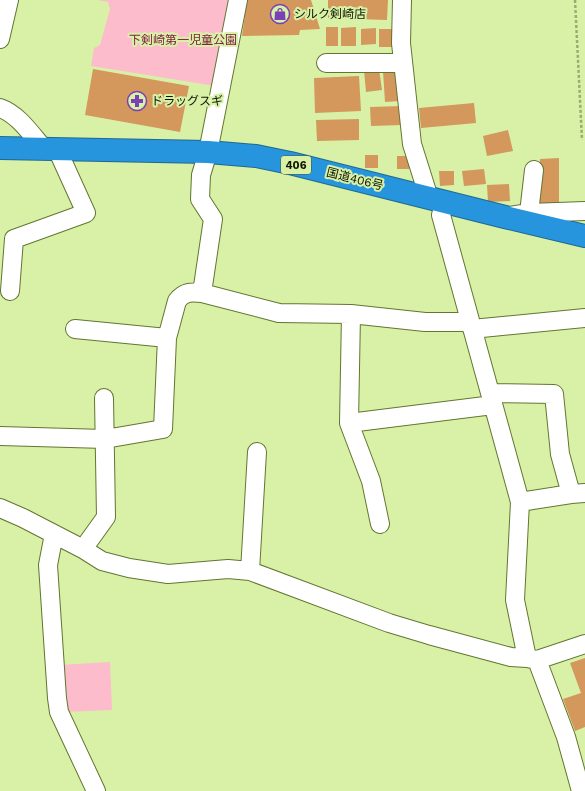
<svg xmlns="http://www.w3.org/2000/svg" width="585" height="791" font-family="'Work Sans','Noto Sans JP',sans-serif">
<rect width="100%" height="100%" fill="#d8f1a7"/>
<path fill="#fdbccb" d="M98,0h134l-17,86 -124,-20 3,-18 6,-3 10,-36 -2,-7z
M110,662l2,48 -48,2 -6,-47z"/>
<path fill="#d4975c" d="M247,0h64l9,29 -20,1 -1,5 -57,1z
M328,0h60l-1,20 -59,-2z
M326,27h12v19h-12z
M356,27v19h-15v-18z
M376,28v16l-15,1v-16z
M379,29h17v18h-17z
M93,69l96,17 -9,46 -95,-17z
M379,69l3,21 -16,2 -2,-22z
M398,70l2,31 -15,1 -2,-31z
M359,76l2,35 -46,2 -1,-35z
M474,103l2,20 -55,5 -2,-20z
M402,106v19l-31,1 -1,-19z
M359,119v21l-42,1 -1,-21z
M508,130l5,21 -26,5 -4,-20z
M365,155h13v13h-13z
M397,156h12v13h-12z
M559,158v46h-19v-45z
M484,169l2,15 -22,2 -2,-15z
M439,171h15v14l-14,1z
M509,184l1,17 -22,1 -1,-17z
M585,658v69l-10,4 -12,-32 18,-6 -11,-30z"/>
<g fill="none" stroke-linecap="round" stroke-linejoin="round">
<g stroke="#627630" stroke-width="20">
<path id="minor" d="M402,0l-1,43 11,101 17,54
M0,39l9,-39
M326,63h77
M0,108c18,6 32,27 44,41
M445,202l-4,13 79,287 -5,98 12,58
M529,213l5,-43
M510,216l19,-3 56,-2
M10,291l4,-52 72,-26 -29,-64
M202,293l11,-74 -13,-20 1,-24 7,-23 30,-152
M351,314l-2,109 22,58 9,43
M75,329l92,9
M472,329l113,-11
M490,393l64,1 6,60 11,40
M349,423l144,-18
M0,436l105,3 58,-10 4,-91 10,-37c7,-10 15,-9 25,-8l77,20 72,1 74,8h45
M520,502l51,-8 14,-1
M0,508l23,10 60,31 19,12 27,7 39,6 60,-5 22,2 139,52 40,12 82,22 16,1 10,2 48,-16
M54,534l-6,31 9,133 2,14 37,79
M83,549l23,-32 -2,-119
M250,571l7,-119
M537,660l29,77 15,54"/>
</g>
<g stroke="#1f6990" stroke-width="24">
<path id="highway" d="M0,148l208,4 48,4 34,7 215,54 80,19"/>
</g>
<path stroke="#99ad73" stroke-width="2.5" stroke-dasharray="3 2" stroke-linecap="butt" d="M575,0l7,140"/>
<use href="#minor" stroke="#fff" stroke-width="18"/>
<use href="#highway" stroke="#2795dd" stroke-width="22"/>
</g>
<defs>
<g id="shop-ring" transform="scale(1)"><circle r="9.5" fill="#d8f1a7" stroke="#7a40b6" stroke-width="1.5"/><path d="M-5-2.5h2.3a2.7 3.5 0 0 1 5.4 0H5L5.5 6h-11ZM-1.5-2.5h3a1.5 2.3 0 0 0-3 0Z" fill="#7a40b6"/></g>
<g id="pharmacy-ring" transform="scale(1)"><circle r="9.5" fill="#d8f1a7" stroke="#7a40b6" stroke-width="1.5"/><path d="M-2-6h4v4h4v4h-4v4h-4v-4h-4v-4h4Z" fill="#7a40b6"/></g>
</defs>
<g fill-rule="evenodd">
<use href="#shop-ring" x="280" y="14"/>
<use href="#pharmacy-ring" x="137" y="101"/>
</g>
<g text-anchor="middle" stroke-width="4" stroke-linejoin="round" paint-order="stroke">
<rect fill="#d8f1a7" stroke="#4b5832" stroke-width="1" x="281" y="156" width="30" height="18" rx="3"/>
<g font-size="11" font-weight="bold" fill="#0f1600">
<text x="296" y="169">406</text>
</g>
<g font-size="12" fill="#0f1600" stroke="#d8f1a7" text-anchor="start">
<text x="294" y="18">シルク剣崎店</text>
<text x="151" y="105">ドラッグスギ</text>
</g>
<g font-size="12" fill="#811f43" stroke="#d8f1a7">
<text x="183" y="44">下剣崎第一児童公園</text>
</g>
<g font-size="12" fill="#0f1600" stroke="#d8f1a7">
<text transform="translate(355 179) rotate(14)" y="4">国道406号</text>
</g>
</g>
</svg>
